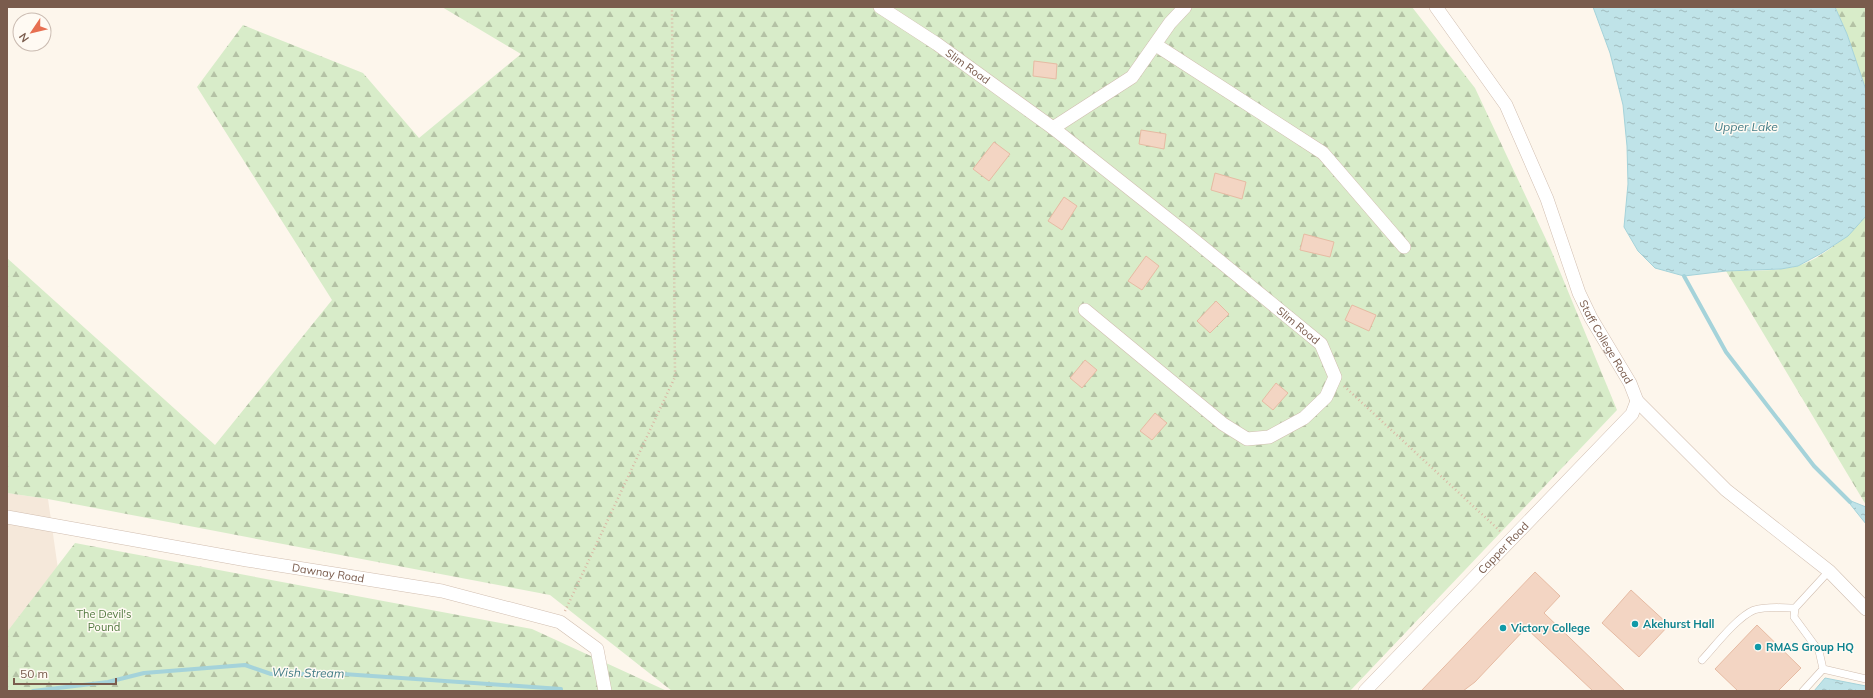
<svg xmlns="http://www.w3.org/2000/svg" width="1873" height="698" font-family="Mulish,sans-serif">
<defs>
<pattern id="forest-firs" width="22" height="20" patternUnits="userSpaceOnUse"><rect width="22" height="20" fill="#d8ecc9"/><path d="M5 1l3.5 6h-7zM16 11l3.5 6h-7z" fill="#b4c2a5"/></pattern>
<pattern id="water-ripples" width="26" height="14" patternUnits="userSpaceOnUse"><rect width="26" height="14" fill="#bfe3e8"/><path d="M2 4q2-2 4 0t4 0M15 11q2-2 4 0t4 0" fill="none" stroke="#a0bbbe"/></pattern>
</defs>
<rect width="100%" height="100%" fill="#fdf6ec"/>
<path fill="#f5e8da" d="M7,493l41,6 14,98 -55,78z"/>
<path fill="url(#forest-firs)" d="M442,7h970l63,81 76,162 66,160 -267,281h-678l-122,-96 -502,-96 -41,-6v-235l208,187 117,-145 -135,-213 46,-62 120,48 56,65 102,-84z
M1835,7h31v83l-19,-56z
M1866,216v289l-140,-234c23,-1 49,1 71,-5 24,-6 52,-32 69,-50z
M75,543l457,86 135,62h-660v-59z"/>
<path fill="url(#water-ripples)" stroke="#a5d3da" d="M1593,7h242l12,27 19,56v126l-18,20 -26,17 -24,13 -17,3 -55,2 -42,5 -29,-8 -17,-17 -14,-24 4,-43 -1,-38 -4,-41 -13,-52z
M1846,499l20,8v17z
M1825,678l41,8v5h-52z"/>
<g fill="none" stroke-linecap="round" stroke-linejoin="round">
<path stroke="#a5d3da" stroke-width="4" d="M1684,276l42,76 88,114 36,36
M33,691l75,-9 36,-9 101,-8 26,9h72l218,15v2"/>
</g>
<path fill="#f3d5c3" stroke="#e6bba3" d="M1034,61l23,3 -1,15 -23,-3z
M1141,130l25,4 -2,15 -25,-5z
M994,142l16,12 -21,27 -16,-12z
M1215,173l31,9 -4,17 -31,-9z
M1064,197l13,9 -15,24 -14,-9z
M1304,234l30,8 -4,15 -30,-7z
M1146,256l13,10 -17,24 -14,-9z
M1216,301l13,13 -19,19 -13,-12z
M1352,305l24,10 -7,16 -24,-11z
M1085,360l12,10 -15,18 -12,-10z
M1276,383l12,10 -15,17 -11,-9z
M1155,413l12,10 -15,17 -12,-9z
M1535,572l25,24 -16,17 81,78h-32l-67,-63 -51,54 -12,9h-42z
M1631,590l38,35 -30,32 -37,-34z
M1757,625l44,43 -23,23h-40l-23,-22z"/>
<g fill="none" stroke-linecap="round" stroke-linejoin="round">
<g stroke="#d1beb0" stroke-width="8">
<path id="lane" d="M1702,660c13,-14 35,-43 52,-50 14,-4 27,-2 41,-2
M1823,669l-4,-18 -25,-34 1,-9 34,-37
M1803,691l20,-22 43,10"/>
</g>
<g stroke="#d1beb0" stroke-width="14">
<g id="street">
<path id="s1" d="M880,7l57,37 116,84 130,103 138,113 14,33 -9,20 -22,21 -35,19 -22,2 -24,-15 -138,-114"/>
<path id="s2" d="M1436,7l70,98 41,94 32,94 12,25 39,65 7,18 89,89 103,81 37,38"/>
<path d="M1156,45l167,108 81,94"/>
<path d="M1053,128l79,-51 38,-54 15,-16"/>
<path id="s3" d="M7,517l240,43 195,31 118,31 37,27 8,42"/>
<path id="s4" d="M1365,691l267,-277 5,-13"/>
</g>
</g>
<path stroke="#d9b8a5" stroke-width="2.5" stroke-dasharray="1 3" stroke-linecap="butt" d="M1344,386l157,146
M565,611l110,-234 -3,-370"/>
<use href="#lane" stroke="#fff" stroke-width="7"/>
<use href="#street" stroke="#fff" stroke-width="13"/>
</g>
<g fill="#0f9aa8" stroke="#fffaf3" stroke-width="1.5">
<circle cx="1635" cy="624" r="4"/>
<circle cx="1503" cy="628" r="4"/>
<circle cx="1758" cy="647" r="4"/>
</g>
<g text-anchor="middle" stroke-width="3" stroke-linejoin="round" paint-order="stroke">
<g font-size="11" fill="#7a5c4d" stroke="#fffaf3">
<text dy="4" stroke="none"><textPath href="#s1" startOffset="106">Slim Road</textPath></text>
<text dy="4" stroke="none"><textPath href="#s1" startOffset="526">Slim Road</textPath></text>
<text dy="4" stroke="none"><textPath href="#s2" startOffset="378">Staff College Road</textPath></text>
<text dy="4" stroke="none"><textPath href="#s4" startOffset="199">Capper Road</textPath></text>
<text dy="4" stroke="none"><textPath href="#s3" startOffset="326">Dawnay Road</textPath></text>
</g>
<g font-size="11" fill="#537a41" stroke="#fffaf3">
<text x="104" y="618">The Devil's<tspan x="104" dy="13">Pound</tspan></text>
</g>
<g font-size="11" font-weight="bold" fill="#0d838f" stroke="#fffaf3" text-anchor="start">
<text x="1643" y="628">Akehurst Hall</text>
<text x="1511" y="632">Victory College</text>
<text x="1766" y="651">RMAS Group HQ</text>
</g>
<g font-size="12" font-style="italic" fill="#437c86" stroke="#fffaf3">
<text x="1746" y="131">Upper Lake</text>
<text transform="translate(308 673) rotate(1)" y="4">Wish Stream</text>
</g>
</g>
<rect width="1873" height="698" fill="none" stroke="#7a5c4d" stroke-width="16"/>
<g transform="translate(32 32) rotate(235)"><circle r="19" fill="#fffaf3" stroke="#cabbb1"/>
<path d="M0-3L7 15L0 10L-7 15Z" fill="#e76f51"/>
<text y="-6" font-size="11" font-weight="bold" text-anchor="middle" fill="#7a5c4d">N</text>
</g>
<path d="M14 678v6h102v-6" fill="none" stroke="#7a5c4d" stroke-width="2"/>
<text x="20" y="678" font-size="12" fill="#7a5c4d" stroke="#fffaf3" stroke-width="3" paint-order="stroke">50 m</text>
</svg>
